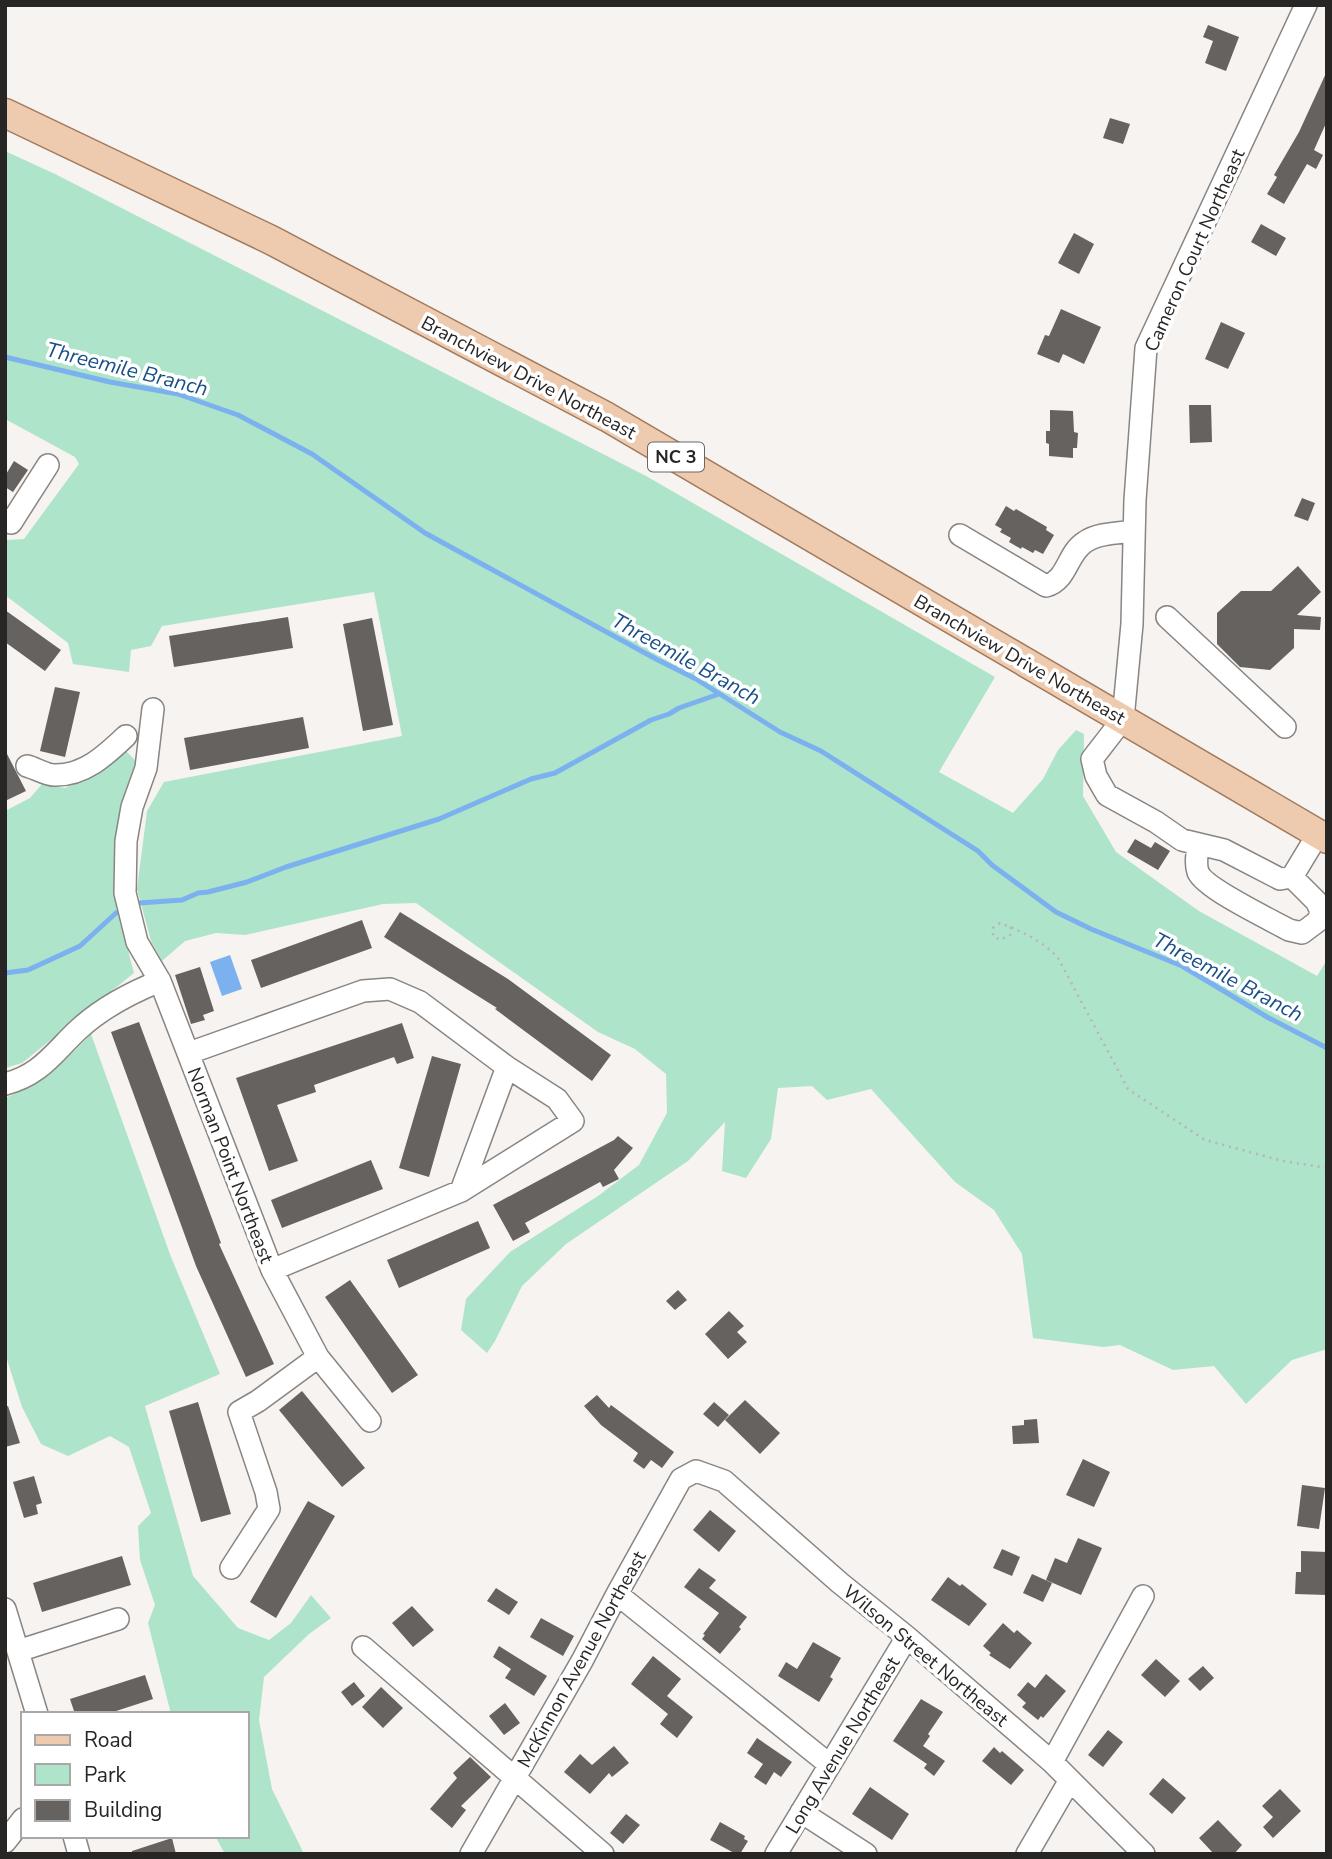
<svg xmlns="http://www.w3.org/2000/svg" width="1332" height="1859" font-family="'Nunito Sans',sans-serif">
<rect width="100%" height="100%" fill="#f7f3f0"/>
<path fill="#aee4c9" d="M5,151l50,23 591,302 349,201 -56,95 74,41 30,-34 15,-29 18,-20 8,4 -1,62 33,56 83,59 118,65 10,-16v389l-35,11 -46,44 -32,-38 -41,4 -53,-25 -17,2 -70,-9 -11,-84 -28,-44 -39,-28 -84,-93 -44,11 -15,-14 -34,2 -7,51 -25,39 -24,-7 3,-49 -37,39 -122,83 -44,42 -27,55 -8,12 -26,-23 5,-31 44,-47 88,-56 41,-31 28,-52 -1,-39 -31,-25 -37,-17 -182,-129 -33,1 -138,31 -29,-2 -31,8 -23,20 -11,-20 -14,-52 10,-78 17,-29 238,-46 -28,-144 -212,34 -11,20 -20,4 -2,22 -56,-8 -5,-21 -63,-48v-55l19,-1 55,-75 -4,-7 -70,-38z
M125,750l11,11c-4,13 -10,27 -14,41 -14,55 -3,117 12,171l-112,90 -17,5v-257l25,-13 12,-14 23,4 35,-17z
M91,1034l80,223 49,117 -75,32 48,170 45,52 31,12 22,-17 20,-28 20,23 -22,16 -45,43 -5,43 13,69 32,65h-79l-10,-18h32v-122h-76l-23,-91 7,-18 -15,-45 -2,-34 13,-13 -22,-66 -19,-11 -42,20 -27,-12 -19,-37 -17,-54v-255c39,-15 58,-36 86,-64z"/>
<path fill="#7cb1ef" d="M230,955l12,34 -20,7 -12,-34z"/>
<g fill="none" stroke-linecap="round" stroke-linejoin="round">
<path stroke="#7cb1ef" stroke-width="5" d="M5,357l105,25 68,12 60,21 74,39 113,79 231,126 40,20 84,53 41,19 157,100 14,14 64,47 35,17 91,37 85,51 60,31
M139,903l43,-3 16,-7 10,-1 39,-10 39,-15 153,-48 92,-40 24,-6 96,-53 18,-6 10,-6 40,-14
M5,973l23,-3 52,-24 36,-33"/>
</g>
<path fill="#666260" d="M1208,25l31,12 -13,34 -21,-8 8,-22 -10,-4z
M1327,71v50l-13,29 9,5 -7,14 -9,-5 -23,40 -17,-10 10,-17 -3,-2 25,-43z
M1110,118l20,6 -7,20 -20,-6z
M1261,224l25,14 -10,18 -25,-14z
M1074,233l20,11 -15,30 -21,-11z
M1061,309l40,18 -17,37 -21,-10 -4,9 -22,-9 8,-19 4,1z
M1221,322l24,11 -17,36 -23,-10z
M1189,405h22l1,37 -22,1z
M1050,410l23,1 1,21 4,1 -1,15h-4v10l-24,-2v-12l-3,-1v-12h4z
M14,461l14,9 -15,22 -8,-5v-11z
M1302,498l13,5 -7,18 -14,-5z
M1006,506l8,5 2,-2 31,18 -1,3 8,5 -11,19 -8,-4 -2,3 -11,-6 -1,2 -12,-7 2,-4 -11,-6 2,-3 -7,-4z
M1298,566l23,26 -24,23 24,2 -1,13 -26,-1v19l-24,22 -30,-3 -23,-23v-31l24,-22h30z
M5,610l56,40 -16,21 -40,-29z
M288,617l5,31 -119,19 -5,-31z
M372,618l21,107 -30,6 -20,-107z
M55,687l25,5 -15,65 -25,-6z
M303,717l6,31 -119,22 -6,-32z
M5,750l21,41 -21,10z
M1135,839l16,9 4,-6 15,9 -12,19 -31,-18z
M400,912l108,67 103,76 -19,26 -97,-72 2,-1 -113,-71z
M362,920l10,28 -111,40 -10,-28z
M200,967l14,44 -11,4 2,5 -14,4 -16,-49z
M139,1022l82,221 -2,1 55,120 -28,13 -50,-111 -85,-234z
M402,1023l12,35 -17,6 -3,-7 -80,28 2,7 -39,13 21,56 -29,10 -33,-93z
M432,1056l29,8 -32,113 -30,-9z
M618,1136l15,12 -19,22 5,9 -16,8 -3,-5 -75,41 5,9 -17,9 -20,-36 121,-65z
M371,1160l12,29 -101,39 -11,-28z
M478,1221l12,27 -91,40 -12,-28z
M350,1280l68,95 -26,18 -67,-96z
M678,1290l9,10 -12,10 -9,-9z
M729,1311l15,15 -7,6 10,10 -19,17 -23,-25z
M302,1391l63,77 -23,19 -63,-77z
M597,1395l12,13 2,-3 63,47 -12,16 -11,-8 -7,9 -11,-8 5,-8 -37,-28 -17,-19z
M745,1400l35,33 -20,21 -35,-34z
M198,1402l33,112 -30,8 -32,-111z
M714,1402l15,13 -11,12 -15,-13z
M8,1406l12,37 -15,4v-40z
M1037,1419l2,24 -26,1 -1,-18 12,-1v-5z
M1083,1459l27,13 -16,35 -28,-12z
M34,1476l8,27 -6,2 2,9 -14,4 -11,-36z
M1302,1485l23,3 -6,41 -22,-3z
M308,1501l27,15 -59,102 -26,-16z
M710,1510l26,21 -17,21 -26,-22z
M1078,1538l24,10 -21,47 -35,-15 9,-22 12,5z
M1002,1549l18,8 -8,19 -19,-8z
M1301,1551l26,1v43l-32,-1 1,-22h5z
M122,1556l9,29 -89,27 -9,-29z
M699,1568l17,12 -7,8 38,29 -8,10 2,2 -21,25 -18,-15 3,-4 -2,-1 16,-21 -35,-26z
M1032,1574l20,9 -9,19 -20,-9z
M948,1577l12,9 2,-2 25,20 -18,22 -38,-26z
M496,1588l22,14 -9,13 -22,-14z
M412,1606l22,24 -21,17 -21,-24z
M541,1618l33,18 -11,20 -33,-19z
M1003,1623l11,10 3,-3 15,13 -22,26 -21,-14 2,-2 -8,-7z
M813,1642l28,16 -11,19 3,2 -14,23 -41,-26 8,-14 11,7z
M499,1646l48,30 -13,20 -29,-18 6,-9 -18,-12z
M653,1656l28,23 -14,17 26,21 -16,21 -17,-14 8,-10 -37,-30z
M1156,1659l24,22 -15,16 -24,-22z
M1203,1666l11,12 -14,13 -12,-12z
M1046,1674l20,17 -23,27 -2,-2 -3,4 -16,-13 4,-4 -9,-8 11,-13 7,6z
M145,1675l8,24 -46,15h-32l-5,-15z
M354,1682l11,14 -13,10 -11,-14z
M381,1687l22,21 -20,20 -21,-21z
M921,1699l22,13 -15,22 2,2 -7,10 22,15 -11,15 -10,-8 3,-4 -34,-23z
M505,1703l15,20 -16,12 -15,-19z
M1108,1730l15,12 -20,25 -15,-12z
M757,1738l35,24 -11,15 -7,-5 -8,13 -12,-8 9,-13 -16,-11z
M614,1746l15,17 -17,14 -3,-4 -19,21 -26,-22 16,-18 12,11z
M994,1747l6,6 2,-2 22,19 -13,15 -29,-24z
M470,1757l21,20 -30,29 5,4 -14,18 -22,-19 27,-31 -4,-5z
M1163,1778l23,20 -14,16 -23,-20z
M870,1787l39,27 -17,26 -40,-26z
M1280,1789l21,22 -28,27 -10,-11 10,-10 -11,-11z
M626,1814l14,11 -17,19 -13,-11z
M1218,1820l24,25 -8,9h-20l-15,-16z
M720,1822l25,14 -1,3 4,2 -8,13h-4l-26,-14z
M172,1838l4,16h-44v-3z"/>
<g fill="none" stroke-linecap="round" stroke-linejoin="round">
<g stroke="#888582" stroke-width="24">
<path id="minor" d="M1306,5l-160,343 -11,152 -3,124 -9,95 -31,40 4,17 11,19 49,27 26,18 42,10 56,29 12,-2 26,-43
M5,519l6,4 37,-58
M960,535l86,51c22,-6 21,-33 39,-44 13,-9 34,-9 49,-11
M1167,617l118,110
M153,709l-7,59 -14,39 -6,34 -1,52 12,49 23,39 112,289 46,87 -60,44 -19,11 27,80 3,17 -38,59
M27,766c8,2 19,9 27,9 30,1 52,-20 72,-39
M1199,844c-2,9 -4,19 -1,28 6,16 73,48 91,58l13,3 16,-12 3,-10 -5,-10 -24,-24
M189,1053l174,-62 27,-2 30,13 87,65 50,32 16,22 -112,70 -189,79
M5,1084c36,-9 49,-32 74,-55 24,-22 51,-36 81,-48
M461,1191l46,-124
M318,1357l52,64
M617,1594l213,171
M5,1609l32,105
M363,1647l240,207
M18,1651l100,-32
M1052,1762l91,-166
M801,1812l65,42
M74,1836l5,18
M5,1842l18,-23
M471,1854l111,-193 35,-67 64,-115 15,-8 28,10 116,102 67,54 145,125 92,92
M776,1854l131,-217
M1027,1854l43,-74"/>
</g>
<g stroke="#a17a5c" stroke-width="31">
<path id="major" d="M5,113l266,127 336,177 720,422"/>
</g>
<path stroke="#b8b5b2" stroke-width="2.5" stroke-dasharray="2 5" stroke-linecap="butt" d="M1011,927l-1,8 -10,5 -7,-4v-8l7,-5c21,8 43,18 58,35l70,131 77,51 78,21 44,7"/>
<use href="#minor" stroke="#fff" stroke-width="21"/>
<use href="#major" stroke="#eecaaf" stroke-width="28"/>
</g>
<g text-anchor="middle" stroke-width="7" stroke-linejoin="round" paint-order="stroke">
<rect fill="#fff" stroke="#686766" stroke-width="2" x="648" y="442.5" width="56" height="29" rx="5"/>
<g font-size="18" font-weight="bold" fill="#282625">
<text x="676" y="463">NC 3</text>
</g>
<g font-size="19" fill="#282625" stroke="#fff">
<text transform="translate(1194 250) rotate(-66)" y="7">Cameron Court Northeast</text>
<text transform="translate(529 377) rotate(28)" y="7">Branchview Drive Northeast</text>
<text transform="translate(1020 659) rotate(30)" y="7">Branchview Drive Northeast</text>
<text transform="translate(231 1165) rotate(69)" y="7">Norman Point Northeast</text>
<text transform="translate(926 1655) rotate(40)" y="7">Wilson Street Northeast</text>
<text transform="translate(581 1659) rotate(-61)" y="7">McKinnon Avenue Northeast</text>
<text transform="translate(842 1745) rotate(-59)" y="7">Long Avenue Northeast</text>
</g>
<g font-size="21" font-style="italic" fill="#195088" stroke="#fff">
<text transform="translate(127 369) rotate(14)" y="7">Threemile Branch</text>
<text transform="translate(686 659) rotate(29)" y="7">Threemile Branch</text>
<text transform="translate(1228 977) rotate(28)" y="7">Threemile Branch</text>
</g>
</g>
<rect width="1332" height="1859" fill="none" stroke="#282625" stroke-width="14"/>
<rect x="21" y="1712" width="228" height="126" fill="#ffffff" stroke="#a9a8a8" stroke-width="2"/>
<rect x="35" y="1735" width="35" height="10" fill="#eecaaf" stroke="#a9a8a8" stroke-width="2"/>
<text x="84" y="1747" font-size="21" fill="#282625">Road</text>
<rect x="35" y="1764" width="35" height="21" fill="#aee4c9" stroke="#a9a8a8" stroke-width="2"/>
<text x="84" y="1782" font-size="21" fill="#282625">Park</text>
<rect x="35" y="1800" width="35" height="21" fill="#666260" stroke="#a9a8a8" stroke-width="2"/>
<text x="84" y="1817" font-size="21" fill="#282625">Building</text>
</svg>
